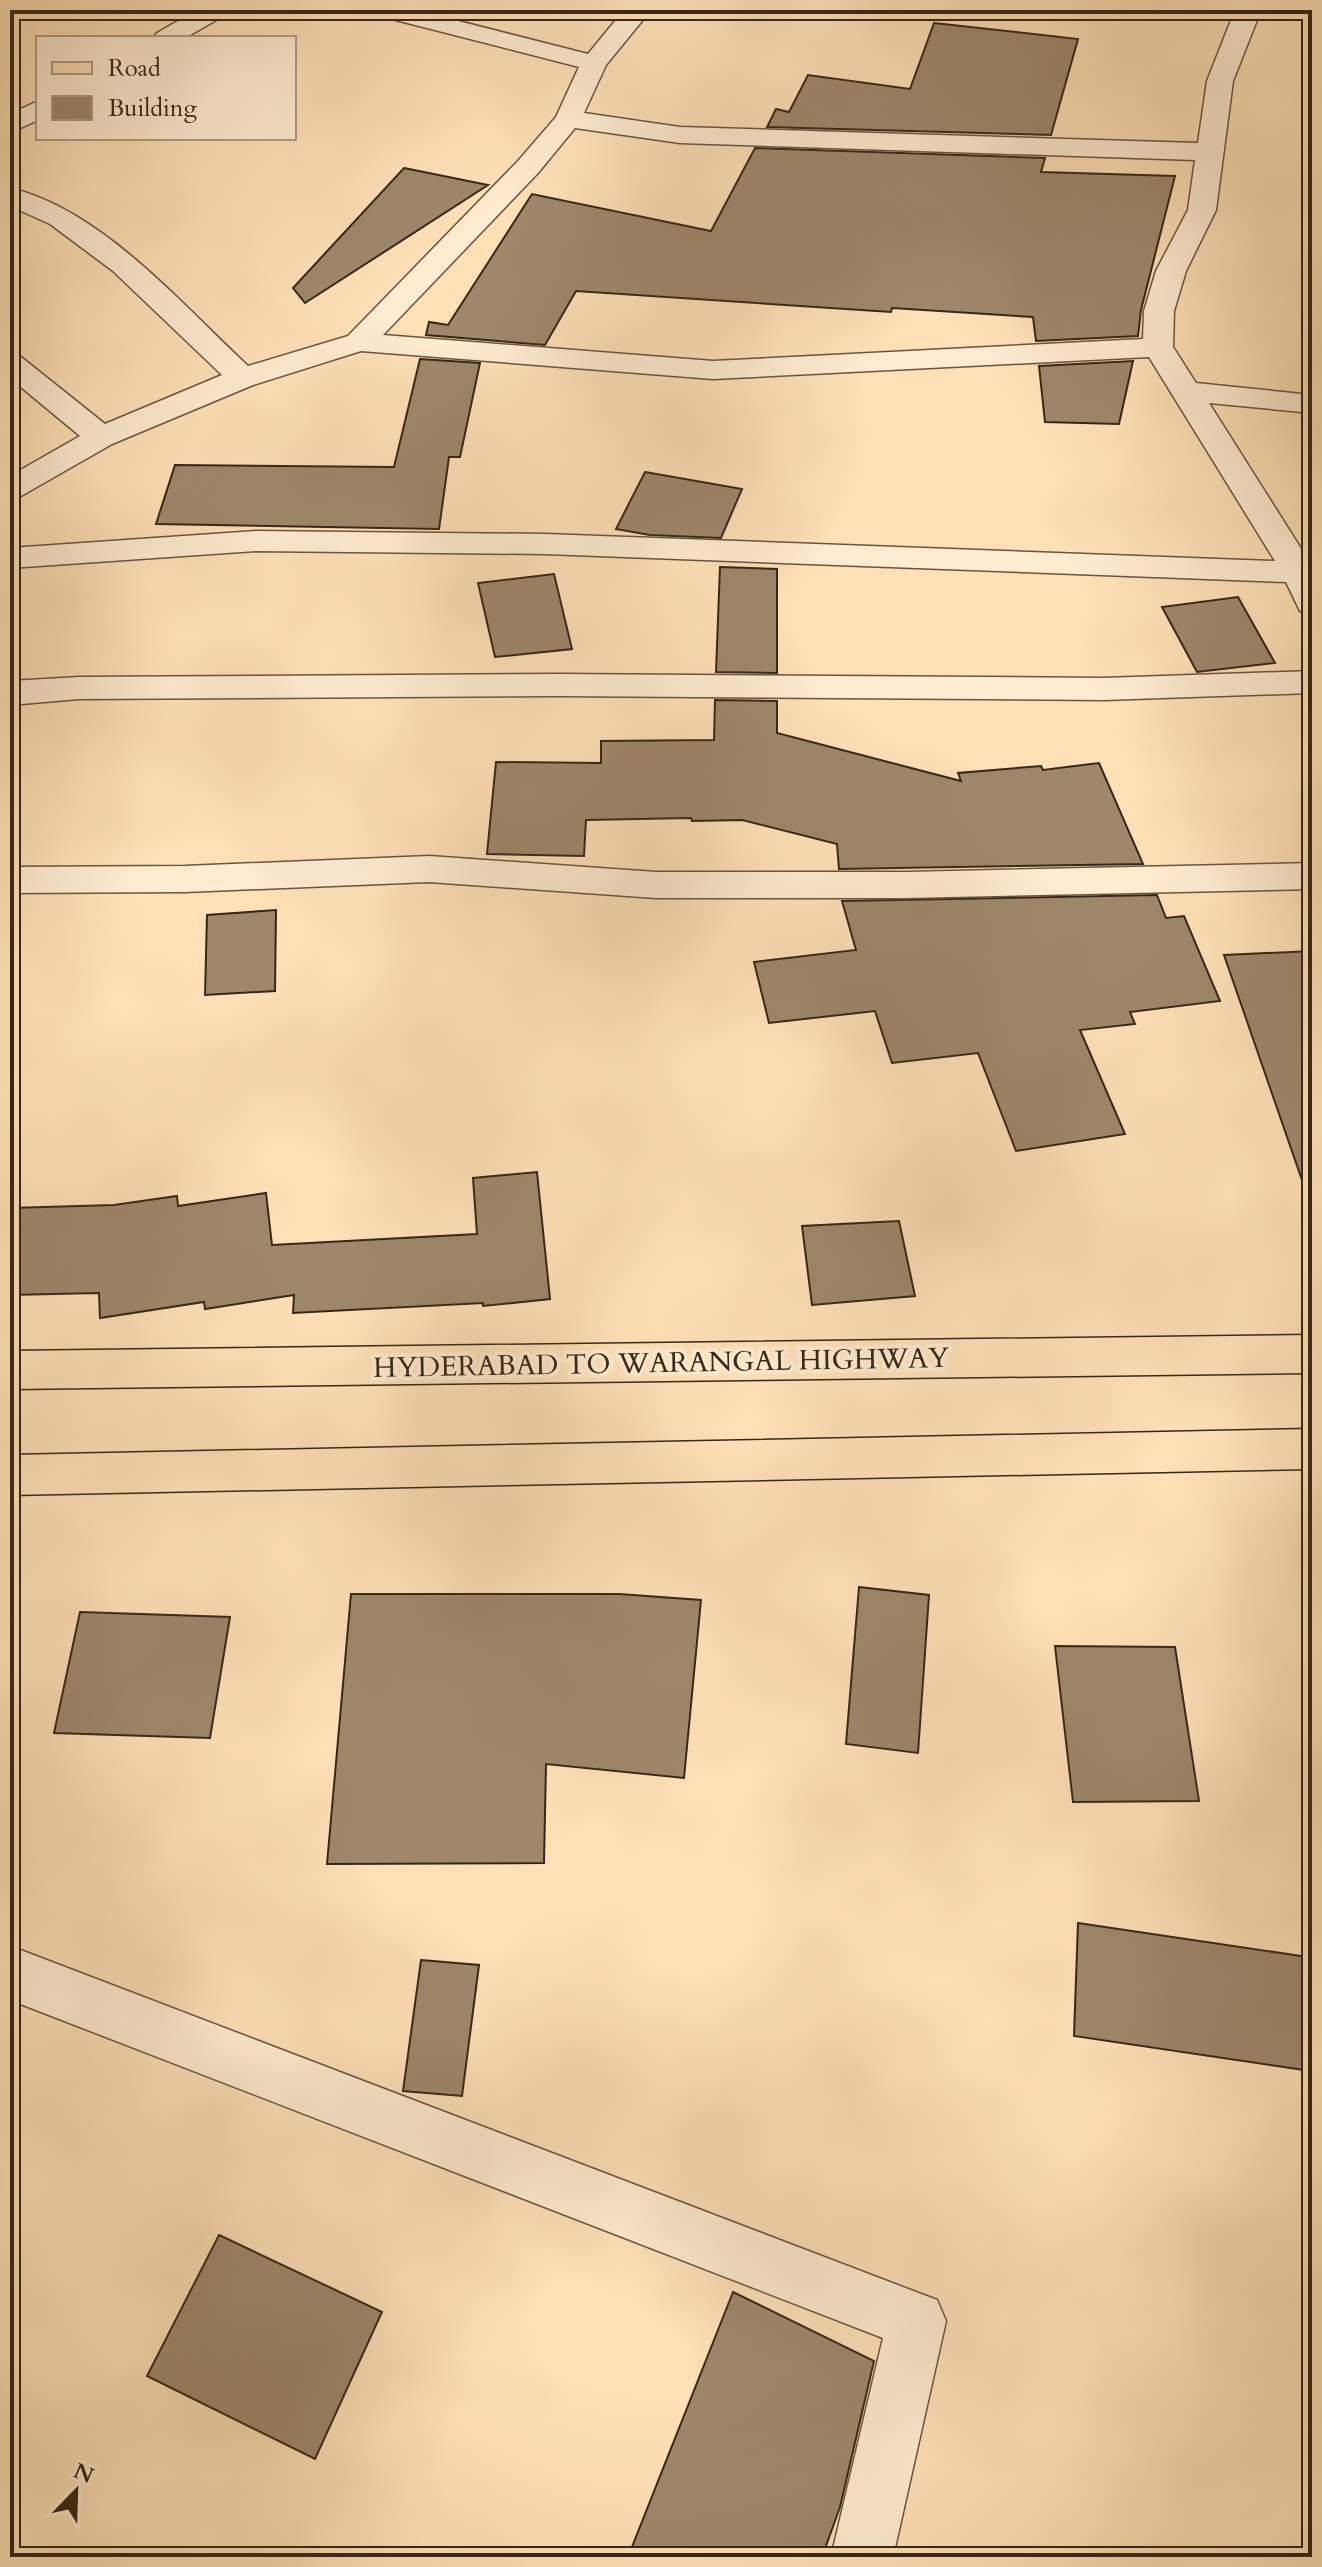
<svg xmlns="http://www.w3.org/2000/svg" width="1322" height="2567" font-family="Cardo,serif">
<rect width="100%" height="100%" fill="#fee0b7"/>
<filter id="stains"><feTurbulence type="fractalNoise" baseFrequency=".0025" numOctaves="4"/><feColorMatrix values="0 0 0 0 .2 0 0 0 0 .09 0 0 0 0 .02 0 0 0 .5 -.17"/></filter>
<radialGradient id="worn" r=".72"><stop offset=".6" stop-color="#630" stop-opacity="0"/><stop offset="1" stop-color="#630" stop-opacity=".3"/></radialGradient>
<path fill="#9e876b" stroke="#362718" stroke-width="2" d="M934,23l144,16 -27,96 -284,-8 9,-18 13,3 19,-37 102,14z
M755,148l290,10 -4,14 134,4 -34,134 -3,26 -102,5 -3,-24 -141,-9 -1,4 -315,-21 -31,54 -119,-10 3,-13 19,3 84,-131 179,37z
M404,168l84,17 -183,118 -12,-15z
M420,359l60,4 -20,94h-11l-10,72 -283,-5 19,-59 219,2z
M1133,361l-14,63 -74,-2 -6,-56z
M645,472l97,17 -21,49 -71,-3 -34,-6z
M720,567l57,2v104l-61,-1z
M554,574l18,75 -77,8 -17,-74z
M1238,597l37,66 -78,9 -35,-65z
M715,700l62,1v32l184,48 -3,-8 83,-7 2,4 56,-7 44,101 -304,5 -2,-25 -95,-24 -50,1 -1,-3 -105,2 -2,36 -97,-2 9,-92 105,1v-22l113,-1z
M1157,895l9,23 18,-2 36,85 -90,11 5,12 -55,6 45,104 -109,17 -38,-98 -86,10 -17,-52 -106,12 -15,-61 102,-12 -14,-49z
M276,910l-1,81 -70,4 2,-80z
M1312,951v230l-9,2 -79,-228z
M537,1172l13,127 -67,7v-3l-190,10 1,-18 -89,14 -1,-7 -104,16 -1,-25 -89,2v-87l104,-3 63,-9 1,10 88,-13 6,52 205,-11 -4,-56z
M899,1221l16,75 -103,9 -10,-79z
M859,1587l70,8 -11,158 -72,-9z
M351,1594h268l82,6 -17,178 -138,-14 -2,99 -217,1z
M80,1612l150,5 -20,121 -156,-5z
M1055,1646l120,1 24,154 -126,1z
M1078,1923l230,34 3,114 -237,-35z
M421,1960l58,5 -17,131 -59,-5z
M219,2235l163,77 -67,147 -168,-83z
M733,2292l141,69 -34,146 -18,50h-194z"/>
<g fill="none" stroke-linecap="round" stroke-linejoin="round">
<g stroke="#685540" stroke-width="3">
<path id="minor" d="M197,10h32l-4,5 -40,23h-32l4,-5z
M372,10h43l173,44 36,-44h27l-45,55 -22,48 96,14 518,16 9,-62 28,-71h26l-28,71 -17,129 -30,61 -12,40 -1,36 23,36 116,12v18l-103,-10 103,163v48l-12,-3 -14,-29 -741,-28 -289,-3 -246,17v-20l246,-17 289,3 730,27 -126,-204 -436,22 -352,-28 -108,34 -141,59 -91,52 -11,3v-23l70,-40 -70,-58v-24l11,3 84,67 117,-49 -109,-104 -63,-47 -40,-18v-18c92,22 171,116 238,178l100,-30 170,-175 38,-44 23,-50 -203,-52zM575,128l105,15 515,17 -7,50 -32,61 -12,40 -1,28 -430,22 -330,-26 155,-162z
M38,101v19l-28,13v-19z
M1312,671v22l-208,7 -545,-4 -480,3 -69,6v-24l69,-4 480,-3 545,4z
M429,856l227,16h250l406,-9v26l-406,9h-250l-227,-16 -244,10 -175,1v-26l175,-1z
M10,1946l927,354 9,21 -53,236h-62l52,-219 -873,-338z"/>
</g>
<g stroke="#362718" stroke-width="3">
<path id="major" d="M1312,1335v38l-1302,16v-38z
M1312,1429v40l-1302,26v-40z"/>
</g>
<use href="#minor" fill="#feebd0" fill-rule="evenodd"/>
<use href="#major" fill="#fee0b7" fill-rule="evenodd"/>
</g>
<g text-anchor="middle" stroke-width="8" stroke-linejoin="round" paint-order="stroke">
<g font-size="28" fill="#362718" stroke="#feebd0">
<text transform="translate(661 1362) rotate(-1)" y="10">HYDERABAD TO WARANGAL HIGHWAY</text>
</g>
</g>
<rect width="1322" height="2567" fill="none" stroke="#fee0b7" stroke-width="40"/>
<rect x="12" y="12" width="1298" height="2543" fill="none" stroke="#362718" stroke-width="4"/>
<rect x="20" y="20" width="1282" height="2527" fill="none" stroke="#362718" stroke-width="2"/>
<rect x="36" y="36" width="260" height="104" fill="#feebd0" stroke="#ae9d86" stroke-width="2"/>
<rect x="52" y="62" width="40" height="12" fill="#fee0b7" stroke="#ae9d86" stroke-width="2"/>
<text x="108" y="76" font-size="24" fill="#362718">Road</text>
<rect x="52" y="96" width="40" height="24" fill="#9e876b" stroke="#ae9d86" stroke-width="2"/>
<text x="108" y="116" font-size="24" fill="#362718">Building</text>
<g transform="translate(76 2491) rotate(23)" stroke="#feebd0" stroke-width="6" paint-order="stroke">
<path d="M0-6L14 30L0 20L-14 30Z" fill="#362718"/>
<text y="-12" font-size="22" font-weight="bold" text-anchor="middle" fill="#362718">N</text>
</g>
<rect width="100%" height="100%" filter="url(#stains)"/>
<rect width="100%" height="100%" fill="url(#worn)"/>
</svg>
